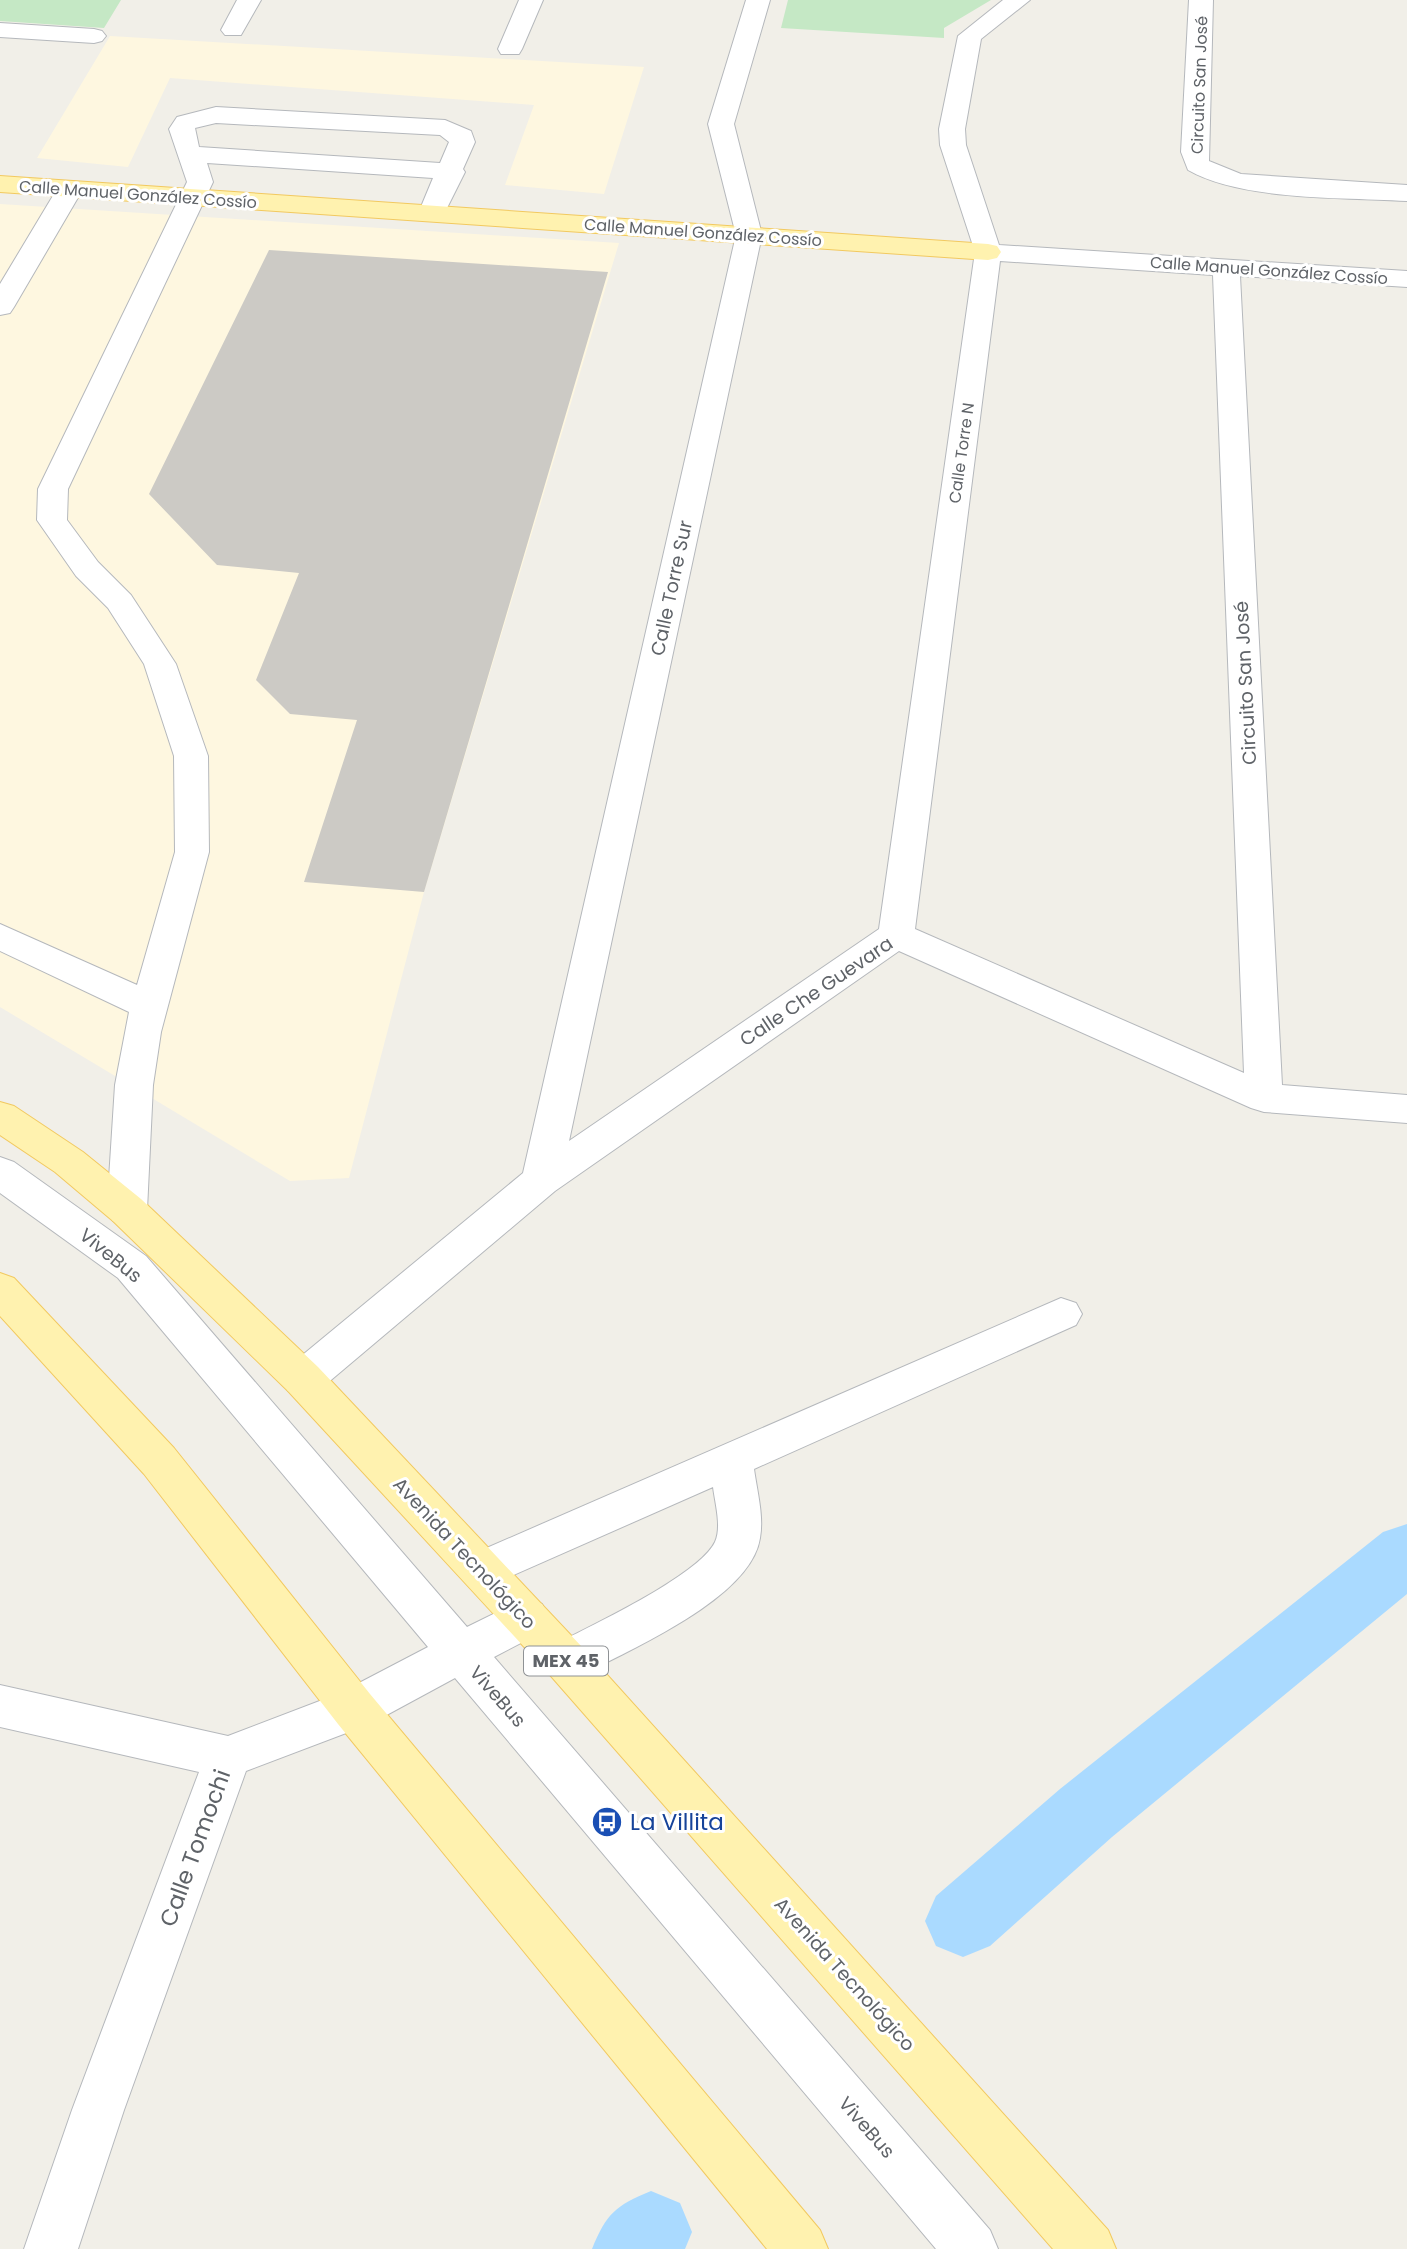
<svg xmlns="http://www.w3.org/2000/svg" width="1407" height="2249" font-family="Poppins,sans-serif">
<rect width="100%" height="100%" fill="#f1efe8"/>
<path fill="#fef7e0" d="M110,36l534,31 -40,127 -99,-9 29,-80 -364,-27 -42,89 -91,-9z
M0,204l619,39 -195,649 -75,286 -59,3 -290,-174z"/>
<path fill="#c5e8c5" d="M0,0h121l-17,28 -104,-7z
M788,0h203l-47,28v10l-163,-10z"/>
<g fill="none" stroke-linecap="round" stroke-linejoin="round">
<path fill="#aadaff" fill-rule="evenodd" d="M1407,1524v70l-295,243 -122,109 -27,11 -27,-11 -11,-25 11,-25 124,-107 323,-257z
M651,2191l29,12 12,29 -7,17h-93c15,-36 23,-43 59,-58z"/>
</g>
<path fill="#cccac5" d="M269,250l339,22 -184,620 -120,-10 53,-162 -67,-6 -34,-34 43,-107 -82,-8 -68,-71z"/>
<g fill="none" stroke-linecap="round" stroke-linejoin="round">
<g stroke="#b5b8bc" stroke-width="2">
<path id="minor" d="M237,0h24l-20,35h-16l-4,-5z
M519,0h24l-21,49 -3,5h-18l-3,-5z
M746,0h24l-36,124 28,111 -193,906 310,-212 96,-677 -35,-107 -1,-16 19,-93 45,-36h27l-49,39 -16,90 1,16 33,100 408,26v16l-167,-11 42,809 125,10v28l-143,-11 -13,-4 -352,-157 -344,240 -237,200 -15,5 -15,-5 -6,-12 6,-12 235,-194 213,-938 -28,-111zM1000,261l213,14 31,798 -329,-144z
M1189,0h24l-4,161 32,13 166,11v16c-64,-4 -165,0 -219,-31l-7,-18z
M0,23l94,6 8,2 4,5 -4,5 -8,2 -94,-6z
M216,107l229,13 26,11 4,11 -12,27 2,3 -21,42 -4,6h-18l-4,-6 15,-36 -226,-15 6,19 -145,307 -1,31 31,42 33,33 45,69 32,92 1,96 -48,180 -8,53 -6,125 -6,11 -14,4 -14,-4 -6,-11 8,-125 14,-73 -129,-61v-27l137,61 38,-133 -1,-96 -30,-92 -36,-56 -32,-32 -39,-56 1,-31 149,-307 -18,-53 8,-12zM216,123l224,12 9,7 -9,21 -241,-16 -4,-19z
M70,181l9,2 4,6 -69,118 -4,6 -10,2v-31l57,-95 4,-6z
M0,1157l14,5 132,94 321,371 59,-29 16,6 7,14 -7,14 -48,25 496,573 8,19h-62l-481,-571 -85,46 -124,47 -122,339 -46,139h-54l48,-139 127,-338 -199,-45v-42l228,51 110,-42 90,-47 -310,-369 -118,-85z
M1061,1298l15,5 6,11 -6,11 -322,144c3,22 10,47 6,69 -9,60 -129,111 -178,137l-16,6 -16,-6 -7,-14 7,-14c36,-19 149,-71 165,-105 7,-15 0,-39 -2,-55l-231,102 -16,-6 -6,-13 6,-13z"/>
</g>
<g stroke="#f2c960" stroke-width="2">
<path id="major" d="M0,176l988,68 9,2 4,6 -4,6 -9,2 -988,-68z
M0,1102l14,4 69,46 58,47 177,168 264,280 526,583 8,19h-63l-503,-574 -262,-284 -175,-170 -58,-49 -55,-37z
M0,1273l14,5 160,170 196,246 450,536 8,19h-61l-429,-525 -194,-250 -144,-158z"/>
</g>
<use href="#minor" fill="#fff" fill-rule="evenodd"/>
<use href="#major" fill="#fff2af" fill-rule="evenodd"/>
</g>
<defs>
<g id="bus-disc" transform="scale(1.575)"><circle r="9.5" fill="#1a4fb4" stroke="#fff"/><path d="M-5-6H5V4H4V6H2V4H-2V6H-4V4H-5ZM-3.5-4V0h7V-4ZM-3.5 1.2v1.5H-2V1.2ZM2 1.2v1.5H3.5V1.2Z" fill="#fff"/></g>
</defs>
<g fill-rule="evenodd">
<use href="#bus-disc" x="607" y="1822"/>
</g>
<g text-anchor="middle" stroke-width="6" stroke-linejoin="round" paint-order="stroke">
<g font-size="16" fill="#5f6368" stroke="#fff">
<text transform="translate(1199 85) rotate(-88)" y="6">Circuito San José</text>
<text transform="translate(138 194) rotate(4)" y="6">Calle Manuel González Cossío</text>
<text transform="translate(703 232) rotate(4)" y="6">Calle Manuel González Cossío</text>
<text transform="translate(1269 270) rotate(4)" y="6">Calle Manuel González Cossío</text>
<text transform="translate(961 453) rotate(-82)" y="6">Calle Torre N</text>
</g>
<rect fill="#fff" stroke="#8f9295" stroke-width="2" x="524" y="1646.5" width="84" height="29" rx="5"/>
<g font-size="18" font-weight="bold" fill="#5f6368">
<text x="566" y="1667">MEX 45</text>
</g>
<g font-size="19" fill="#5f6368" stroke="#fff">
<text transform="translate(671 588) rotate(-78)" y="7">Calle Torre Sur</text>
<text transform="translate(1245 683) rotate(-93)" y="7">Circuito San José</text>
<text transform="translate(816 991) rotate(-34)" y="7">Calle Che Guevara</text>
<text transform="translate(111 1255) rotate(39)" y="7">ViveBus</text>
<text transform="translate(465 1553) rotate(47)" y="7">Avenida Tecnológico</text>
<text transform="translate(498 1696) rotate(49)" y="7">ViveBus</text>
<text transform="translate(845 1974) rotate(48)" y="7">Avenida Tecnológico</text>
<text transform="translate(867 2127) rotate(49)" y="7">ViveBus</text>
</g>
<g font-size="23" fill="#164399" stroke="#fff" text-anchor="start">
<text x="630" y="1830">La Villita</text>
</g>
<g font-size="23" fill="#5f6368" stroke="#fff">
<text transform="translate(195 1848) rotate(-70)" y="8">Calle Tomochi</text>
</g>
</g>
</svg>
